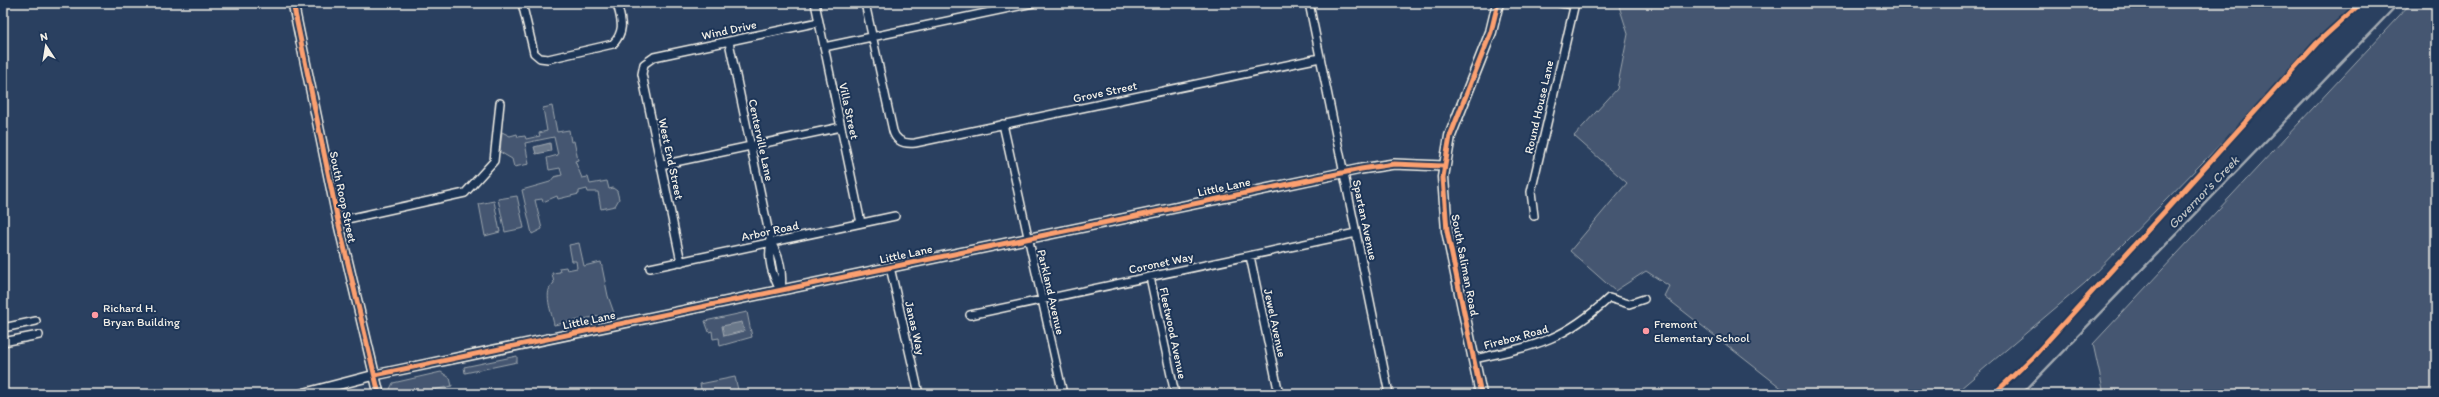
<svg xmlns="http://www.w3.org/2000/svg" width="2439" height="397" font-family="Itim,sans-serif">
<rect width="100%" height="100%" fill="#2a4060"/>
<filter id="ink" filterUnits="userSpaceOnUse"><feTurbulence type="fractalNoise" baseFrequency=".025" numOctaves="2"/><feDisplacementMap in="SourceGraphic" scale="8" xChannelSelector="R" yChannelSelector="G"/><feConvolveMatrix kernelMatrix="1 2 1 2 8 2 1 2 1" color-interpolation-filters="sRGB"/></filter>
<g filter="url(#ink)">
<path fill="#445771" stroke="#9ca4ac" d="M1618,3h740l-273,280 -131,111h-165l-125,-98 5,-10 -23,-15 -31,20 -45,-40 57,-68 -53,-47 43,-47 11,-55z
M2411,3h25v391h-332l-11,-50z
M552,106l5,26 12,-2 2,12 3,-1 4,19 -3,1 7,17 6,-1 2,7 17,-3 2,8 4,-1 4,3 2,8 -4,7 -14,3 -3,-17h-10l-1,-3 -8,2v3l-21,5 -1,-3 -14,6 -1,-3 -7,1 7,29 -10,5 -10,-44 28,-8 4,-5 8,-2 -2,-7 -11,2 -2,-12 11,-3 -4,-18 -29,6 4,21 -15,3 -2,-8 -12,-7 2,-20 8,4 7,-2 1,3 7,-1 1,3 14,-3 -1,-3 8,-2 -4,-23z
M517,196l7,32 -19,4 -7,-33z
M494,201l6,31 -15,4 -6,-32z
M579,243l5,23 17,-4 7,34 6,17 -60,12c-2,-12 -12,-34 0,-42l-2,-10 8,-1 -1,-4 7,-1 1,3 10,-2 -1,-7h-4l-3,-16z
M747,312l5,25 -32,9 -1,-8 -6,1 -1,-8 -3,1 -4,-11z
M517,356v6l-52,11 -1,-6z
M441,372l9,6 2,8 -38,8h-23l-1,-5 3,-6z
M735,377l4,17h-37l-2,-10z"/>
<path fill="#6a788a" stroke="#a1a8b0" d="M550,143l1,8 -15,3 -2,-7z
M742,322l2,9 -20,5 -2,-10z"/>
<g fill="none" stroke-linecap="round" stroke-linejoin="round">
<path stroke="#a1a8b0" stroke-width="2.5" d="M2022,394l377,-391"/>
<g stroke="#f4f1e8" stroke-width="10">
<path id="minor" d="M522,3l12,50 6,5 8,1 65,-15c13,-14 8,-24 4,-41
M815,3l46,220
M865,3l28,128c3,11 12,13 22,12l405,-85
M1309,3l80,391
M1560,3l14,2
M729,42l42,201c10,15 12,30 10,47
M824,47l209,-44
M1003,124l60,270
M661,165l180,-38
M1534,216l-3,-24 44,-189
M338,221l127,-28 29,-32 6,-58
M771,243c-4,17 1,31 9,47
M1250,256l29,138
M681,262l-39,-188 2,-10 10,-7 165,-35
M890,267l29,127
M650,268l245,-52
M1150,277l25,117
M970,315l386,-82
M3,328l33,-7
M3,342l36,-7
M1474,359c60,-13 88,-17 135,-61l20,6 15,-5"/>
</g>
<g stroke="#f4f1e8" stroke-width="12">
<path id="tertiary" d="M293,3l45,218 41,173
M302,394l73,-19 986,-206 33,-5 49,2"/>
</g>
<g stroke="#f4f1e8" stroke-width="13">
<path id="secondary" d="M1481,394l-34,-163 -4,-54 7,-41 41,-104 7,-29"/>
</g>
<use href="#minor" stroke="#1d3557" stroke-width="7"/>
<use href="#tertiary" stroke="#1d3557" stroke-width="9"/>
<use href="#secondary" stroke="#1d3557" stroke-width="10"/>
<g stroke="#1d3557" stroke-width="8">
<path id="cycleway" d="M293,3l45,218 41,173
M375,375l986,-206 33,-5 49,2
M1481,394l-34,-163 -4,-54 7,-41 41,-104 7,-29
M1994,394l39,-37 284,-314 44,-40"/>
</g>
<use href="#cycleway" stroke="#fca06f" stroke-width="5"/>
</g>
</g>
<g fill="#ff9aa2" stroke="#1d3557" stroke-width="1.5">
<circle cx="95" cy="315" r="4"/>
<circle cx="1646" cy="331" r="4"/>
</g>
<g text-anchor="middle" stroke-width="4" stroke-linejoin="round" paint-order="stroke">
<g font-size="12" fill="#f4f1e8" stroke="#1d3557">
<text transform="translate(729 30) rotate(-12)" y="4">Wind Drive</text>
<text transform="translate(1105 92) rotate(-12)" y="4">Grove Street</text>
<text transform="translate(1539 107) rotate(-77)" y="4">Round House Lane</text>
<text transform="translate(849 111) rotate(78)" y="4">Villa Street</text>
<text transform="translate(761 140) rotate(78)" y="4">Centerville Lane</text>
<text transform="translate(671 159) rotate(78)" y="4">West End Street</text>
<text transform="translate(1224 187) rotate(-12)" y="4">Little Lane</text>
<text transform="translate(343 197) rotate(78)" y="4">South Roop Street</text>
<text transform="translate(1365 220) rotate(78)" y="4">Spartan Avenue</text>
<text transform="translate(770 231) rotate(-12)" y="4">Arbor Road</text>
<text transform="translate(906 254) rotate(-12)" y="4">Little Lane</text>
<text transform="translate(1161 263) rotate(-12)" y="4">Coronet Way</text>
<text transform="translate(1465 265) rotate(79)" y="4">South Saliman Road</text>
<text transform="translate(1051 292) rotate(77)" y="4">Parkland Avenue</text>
<text transform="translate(589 320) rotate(-12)" y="4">Little Lane</text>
<text transform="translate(1275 323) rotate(78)" y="4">Jewel Avenue</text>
<text transform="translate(915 328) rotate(77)" y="4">Janas Way</text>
<text transform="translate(1173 333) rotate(78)" y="4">Fleetwood Avenue</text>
<text transform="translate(1516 337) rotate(-15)" y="4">Firebox Road</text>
</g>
<g font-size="12" fill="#f4f1e8" stroke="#1d3557" text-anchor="start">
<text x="103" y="312">Richard H.<tspan x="103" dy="14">Bryan Building</tspan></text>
<text x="1654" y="328">Fremont<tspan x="1654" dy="14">Elementary School</tspan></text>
</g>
<g font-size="13" font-style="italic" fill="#bdc1c2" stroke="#1d3557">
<text transform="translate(2203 192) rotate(-46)" y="5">Governor's Creek</text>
</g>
</g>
<rect width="2439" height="397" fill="none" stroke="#1d3557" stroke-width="16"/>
<rect x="8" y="8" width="2423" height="381" fill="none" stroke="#f4f1e8" stroke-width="1.5" filter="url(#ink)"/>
<g transform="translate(46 46) rotate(348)" stroke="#1d3557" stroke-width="3" paint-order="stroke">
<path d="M0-3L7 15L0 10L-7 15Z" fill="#f4f1e8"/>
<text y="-6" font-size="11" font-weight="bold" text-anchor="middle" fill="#f4f1e8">N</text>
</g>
</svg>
